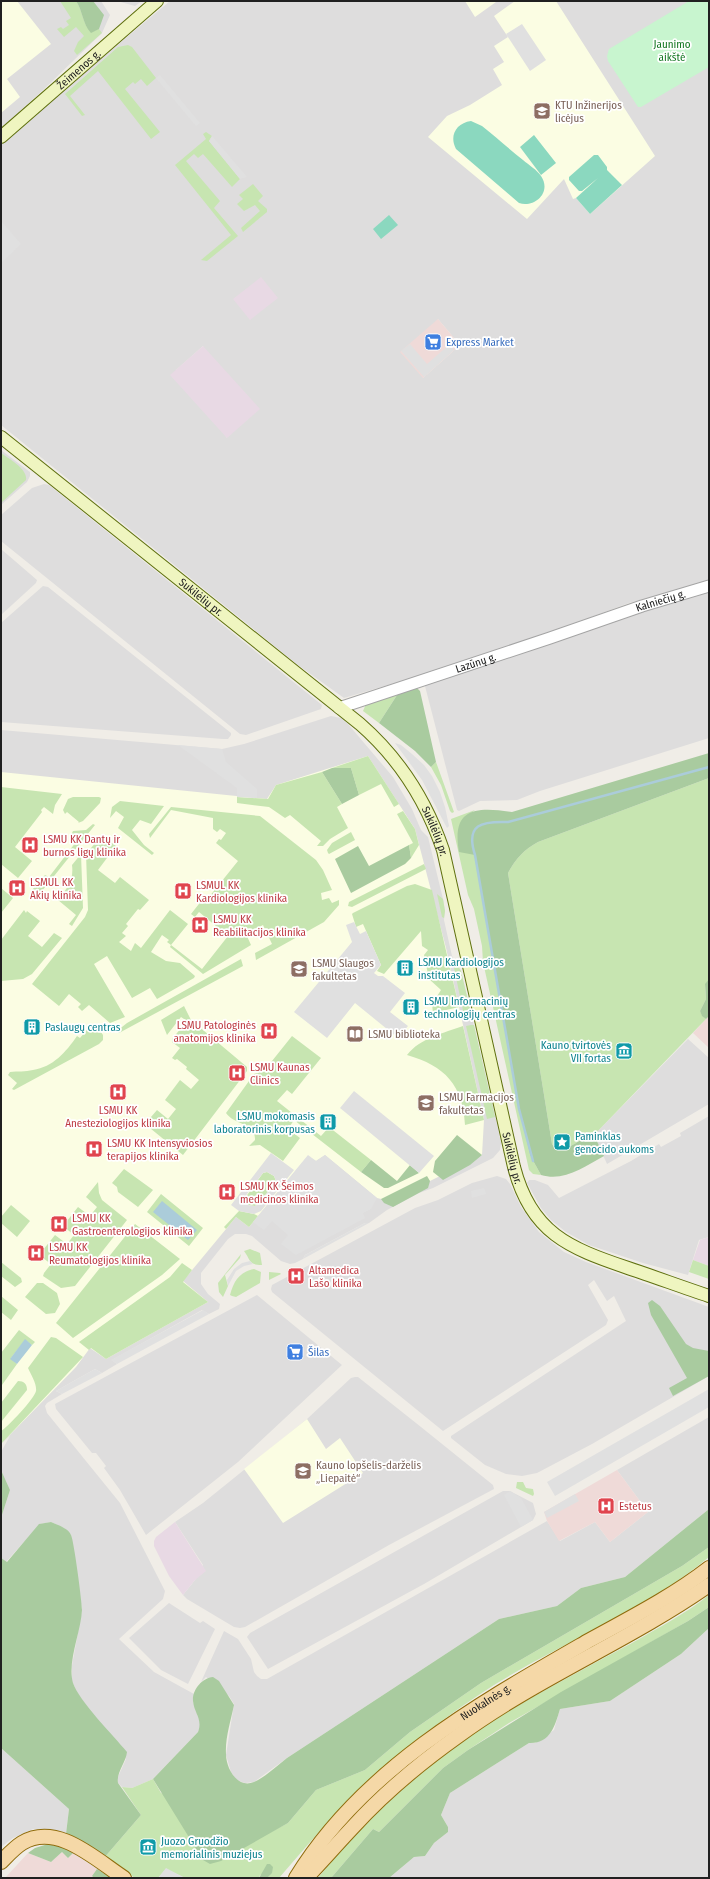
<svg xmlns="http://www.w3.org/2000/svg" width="710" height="1879" font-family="'Fira Sans Condensed',sans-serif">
<rect width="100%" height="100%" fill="#f0ede7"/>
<path fill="#dedddd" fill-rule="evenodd" d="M1,1h100l9,14 -8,18 -60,58 -41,37z
M117,1h25l-7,5z
M170,1h539v581l-80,21 -139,52 -146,43 -46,-33 -297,-240v-281l53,-46zM438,319l22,26 -37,33zM203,346l24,92 -51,-68z
M1,450l29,22v4l-3,6 -26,23z
M44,484l5,1 273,220 -1,4 -75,26 -6,-1 -239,-193v-26l31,-27z
M1,549l36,31 -1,3 -35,32z
M43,586l5,1 183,146v2l-3,4h-5l-222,-17v-99z
M709,590v148l-169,53 -23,9 -37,1 -21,10 -2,-1 -32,-124 1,-2 169,-56 22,-10z
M331,716l10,2 7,6 45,53 19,32 9,21 7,7 15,62 2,12 -1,9 8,36 9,15 36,153 4,19 -1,7 -7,8 -60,30 -14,5 -32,17 -18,13h-4l-60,32 -2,4 -8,4 -5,1 -9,-3 -29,-25 -6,-2h-11l-7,5 -27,34v11l7,10 12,10 -1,5 -10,5 -7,-4 -90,50 5,4 -15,9 -7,-4 -39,22 6,3 -15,9 -2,3 2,7 73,90 45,88 -2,8 -44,40 35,33 40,22 -1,8 8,22 -3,8 -45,47 -21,9 -10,-1 -4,-4 -1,-4 9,-20 -49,-66 -5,-12v-16l10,-55 -11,-75 -7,-7 -13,-6 -11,2 -34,38 -5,-4v-40l9,-28 -9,-20v-18l9,-16 -9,8v-714l221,19 22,-5z
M688,1039l21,19v46l-102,60 -13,-29z
M709,1116v121l-10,3 -11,35 -45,-12 -54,-18 -23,-13 -15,-12 -10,-12 -14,-25 2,-3h6l13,5 11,13 72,-37 28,-17 2,3 20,-11 -1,-3z
M497,1176l9,3 4,5 11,23 18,25 25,20 22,10 123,45v69l-117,68 -55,29 -15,3 -16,-2 -21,-9 -34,-27v-2l175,-115 -12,-25 -7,5 -13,-21 -6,5 20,35 -2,5 -163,106 -171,-139 -1,-3 1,-4 143,-77 23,-8 34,-17z
M257,1295l85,70 -104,97 -92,73 -26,-45 -16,-22 2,-2 -10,-13h-4l-36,-44 -1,-5z
M355,1377h3l63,50 72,58 1,4 -105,56 -144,82 -5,1 -6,-1 -47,-28 -4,-4 12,-15 8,-15 -28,-43 28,-19 104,-84 44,-41z
M709,1417v92l-84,68 -44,11 -24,18 -58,13 -212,139 -33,24 -9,1 -9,-3 -5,-8 -5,-17 8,-51 -5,-8 -23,-19 -5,5 23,-51 14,8 13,20 3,13 3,4 4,3h6l280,-158 13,20 35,-19 15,20 38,-30 -31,-42z
M503,1491h7l23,12 3,11 -3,6 -109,64 -156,85 -21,-32 3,-4z
M169,1603l31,20 3,-2 12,8 -27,55 -27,-14 -32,-32z
M709,1628v250h-320l25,-21 11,-1 9,-13 14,-11v-5l-7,-12 9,-22 79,-50h6l19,-13 6,-21 50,-8 71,-47z
M1,1748l68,61 -3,25 -12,-4 -21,-1 -20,9 -12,9z"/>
<path fill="#efdad8" d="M438,319l22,26 -37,33 -23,-26z
M709,1016v32l-16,-15z
M617,1470l31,42 -38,30 -15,-20 -36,19 -12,-20 -3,-9z
M62,1852l6,6 5,-5 24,16 -5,7 2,2h-89l23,-25 23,9z"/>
<path fill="#e8d9e4" d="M261,277l17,21 -28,22 -17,-21z
M203,346l57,63 -33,29 -57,-63z
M709,1237v29l-16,-6 7,-20z
M175,1522l31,49 -11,9 -12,15 -14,-19 -15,-30v-5l2,-4z"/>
<path fill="#fbfde3" d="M1,1h16l34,43 -44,35 13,18 -19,16z
M465,1h30l1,1 -21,15z
M515,1h41l99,155 -65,58 -14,-16 -3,1 -9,-20 -37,40 -99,-82 19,-21 23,-11 32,-20 -9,-16 11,-7 -10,-16 14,-9 -14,-21z
M368,756l47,73 31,119 38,172 -2,35 -92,46 -13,-3 -52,-43 -9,6 -8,-5 -59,71 -13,-10 -53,64 25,21 -102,57 -16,-11 -14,19 -75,77v-672l266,27 9,-14z
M307,1419l19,30 14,-11 23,35 -80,50 -39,-54z"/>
<path fill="#c7e5b1" d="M60,1h16c7,10 6,22 15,31l8,-3 3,4 -25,22 -3,-4 4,-9 6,-6 -8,-9 -12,10 -7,-8 4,-2 2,2 6,-4 -3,-4 5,-3z
M128,45l4,2 24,31 -9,8 -6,-7 -6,5 -2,-2 -8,7 35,43 -9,7 -53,-68 -28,25 15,19 -3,1 -17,-22 53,-47z
M206,132l6,4 -3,5 31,38 -8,8 -29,-33 -5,4 -4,-4 -8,7 34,40 -6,7 24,28 -31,25 -6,-1 30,-25 -56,-70 31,-26 -3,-5z
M253,184l10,12 -5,5 9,8v3l-24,20 -2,-4 19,-17 -5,-6 -11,6 -7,-7 6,-5 -4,-4z
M1,453c8,6 27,16 25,27l-25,23z
M399,692l-20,31 -16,-12 3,-7z
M368,756l31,48 -5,3 -13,-23 -22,11 -8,-27h-19z
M436,762l18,50 -2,1 -2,-2 -9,-26 -10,-18z
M322,772l20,32 -5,3 11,21 -18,11 -7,7h-6l4,-5 -31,-26 -5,3 -16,-11 -32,-4v-6l31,2 8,-14z
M709,778v201l-4,6 1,14 -6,12 2,4 4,4 -112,116c-17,3 -21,15 -38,15l-4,-6 -44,-271c8,-15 16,-23 30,-31z
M1,787l61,7 -7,11 -2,9 -9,-7 -3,3 1,2 -27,35 17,14 -14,17 -17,-14z
M73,797h26l2,1 -1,5 -17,18 -5,2 1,-1 -12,-10 -2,2 -2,-4 5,-11z
M120,801l44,5 -13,18 -11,-4 -8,10 12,15 10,8 -2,2 -34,-27 6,-11 -8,-6 -6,7 2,-11z
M171,807l89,9 56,44 7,10 9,20 -11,3 1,7 7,-2 3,5 7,-3v5l-15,17 -68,38 -1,-7 17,-9 -9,-19 -17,9 5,11 -48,29 -33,-27 1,-2 -4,-3 2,-2 -7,-5 -11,17 15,9 14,2 15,13 -1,2 -37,21 -7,-11 -18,10 -25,-42 -13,8 31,53 -15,6 -21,-18 -7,6 -4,-4 3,-3 -12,-10 -10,12 -27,-22 53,-67 3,-7 -2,-56 16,-19 14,11 -18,24 17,13 5,-6 29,23 -9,10 -2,-1 -12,15 2,2 -6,7 4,3 -7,6 12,9 4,-8 6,5 29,-38 18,14 -17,21 31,24 26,-33 -29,-24 -4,5 -4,-3 15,-19 3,2 29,-36 -22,-18 3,-4 2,1 5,-7 -6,-4 -3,3 -4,-3v-11l-42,-8 -21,28 -1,-4z
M475,810l-9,7 9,38 44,254 11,46 11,20 -8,-1 -4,-4 -46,-208 -1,-16 -8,-37 -6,-14 -17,-76z
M403,811l12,18 4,16 -8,13 -2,-13 4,-2 -16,-29z
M93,824l2,1 -53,66 -5,3 -5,-4 13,-15 4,2 27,-35 -6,-5 3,-6 13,-1z
M351,832l4,8 -26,14 -1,-1 -1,-3 5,-7z
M81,854l2,54 -11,18 -3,-2 7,-9 -18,-15c9,-12 16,-19 14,-35z
M424,864l2,5 -74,38 -4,-1 1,-4z
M415,884l17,6 27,117 -26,6 -1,-9 9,-14 -12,-11 -5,-24 4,-5 -6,-4 -1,-15 -37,43 -7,-3 4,-6 -18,-41 -7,3 -4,-13 1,-1 54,-27z
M1,888l12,10 -12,15z
M437,894l6,5 2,12 -1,7 -2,-1z
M24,910l2,3 1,-2 13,10 -12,15 14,11 12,-14 8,5 -30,36 -9,5 -22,2v-41z
M241,959l2,7 -124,67 -2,-2 10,-8z
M457,964l4,7 11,46 -7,3 -11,-52z
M184,1006l10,20 3,-1 50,42v4l-64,84 -38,-31 12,-14 11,9 8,-10 -11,-9 15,-20 11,9 8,-9 -13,-11 1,-2 -10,-8 -2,1 -3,-2 8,-10 -8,-6v-3l15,-18 -6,-4 -14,18 -6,-15z
M92,1024l4,1 7,10v5l-4,4 -85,46 -2,-1 5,-6 -9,-8 2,-3c8,-1 15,0 23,-2 20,-3 33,-18 44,-34l3,2z
M471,1025h3l21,92 -8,2 -21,-93z
M463,1026l21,94 -19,5c-2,-40 -20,-59 -58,-70 13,-17 37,-22 56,-29z
M292,1036l29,22 -29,36 -5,-4 -10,11 44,35 8,-9 42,33 -10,12 -67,-52 -6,9 12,9 -17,23 -23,-16 -11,1 6,-6c1,-17 -21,-15 -29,-27l28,-39 10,-3z
M124,1169l29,21 -15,17 -20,-15 -1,-5 -5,-4z
M267,1172l7,4 2,5 -2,3 -16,20 -3,2 -7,-1 -3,-7 18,-25z
M98,1182l1,11 3,7 25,20 -52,66 -14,2 -18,-12 1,-3 7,-9 -12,-9 16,-20 12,9 7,-9 -11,-9 15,-19 12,9 7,-9 -11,-10z
M161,1194l42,34 -14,18 -42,-34z
M11,1205l19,16 -13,16 -16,-14v-6z
M239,1211l15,3 4,2 -9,11 -13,-10 -10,12 -2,-2z
M135,1224l45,35 -18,16 -89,63 -17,-15z
M250,1249l10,4 2,12c-14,0 -11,-5 -18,-14z
M241,1254l-1,4 -15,17 3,11 -5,11 -4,-5 -1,-9z
M693,1260l16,6v13l-20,-7z
M1,1262l20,16 1,4 -7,5 -14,-11z
M182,1263l10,7 -9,12 25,20 -102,57 -15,-11 -2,2 -10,-8 91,-65z
M254,1269l7,3 -1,11 -24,14 -4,-1 -2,-1c4,-15 10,-23 24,-26z
M269,1272l11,1 1,1 -12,6z
M37,1283h6l14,10 3,11 -5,9 -9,1 -21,-17z
M1,1296l17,14 -7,10 -10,-8z
M19,1330l16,12 -3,3 -7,-5 -14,18 6,6 -15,21 -1,-32z
M51,1337l5,1 27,19 -82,87v-13c6,-3 34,-33 35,-40 1,-7 -5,-16 -8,-23z
M18,1381c6,0 9,3 9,9l-26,32v-19z
M517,1482h6l3,6 7,1 1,5 -1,2 -17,-8z
M709,1547v10c-65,54 -144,84 -215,128 -56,36 -109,77 -155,125 -21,22 -40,45 -60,68h-12l5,-6 -12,3 -1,3h-74l-19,-9 -8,9h-23l-31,-20 37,-43 -19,-28 10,1 21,-9 8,14 108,40 19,-10 28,-33 49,-20 45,-38 71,-49 201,-117z
M709,1595v12l-21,14 -179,102 -41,27 -25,18 -64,64 -6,-3 -42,49h-13c58,-73 132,-134 213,-180 34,-19 67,-37 101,-55 26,-15 53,-29 77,-48z"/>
<path fill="#a9cb9f" d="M76,1h17l11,14 -5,14 -8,4c-9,-10 -8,-22 -15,-32z
M417,688l3,3 16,71 -5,5 -16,-16 -36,-28 20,-31z
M709,753v25l-171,64c-14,8 -22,16 -30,31l44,271 4,6c16,0 22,-12 38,-15l10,21c-20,11 -40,26 -63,19l-11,-20 -11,-46 -44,-254 -16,-3c-8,-45 18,-45 53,-40z
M332,768h19l8,27 -17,9 -20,-32z
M409,845l2,13 -6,6 -54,29 -16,-34 23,-13 11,20z
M709,979v37l-3,3 -4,-3 -2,-5 6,-12 -1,-15z
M457,1135l25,20 -12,10 -27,15 -10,-8 2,-11z
M371,1160l26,21 13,-16 9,8 -31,15h-4l-23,-16z
M427,1176l3,5 -2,7 -35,19 -9,-4 -3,-4z
M652,1300l8,6 26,38 7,4 16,3v25l-36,20 -4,-8 18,-10 -36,-63 -3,-12z
M1,1470l9,20 -9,28z
M709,1509v38l-27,19 -201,117 -71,49 -45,38 -49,20 -28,33 -67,38 -11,3 -7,-4 -50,-81 45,-47c5,-13 -4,-19 -5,-31 -1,-11 9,-23 20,-24l6,4 15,24c-3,15 -9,33 -8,49 0,14 11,35 28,28 10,-4 24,-17 33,-24l212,-139 58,-13 24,-18 44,-11z
M51,1522c7,3 17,6 20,13 3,6 11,67 11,75 -1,22 -15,52 -9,73 6,18 40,52 54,69 -1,10 -11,21 -9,31l23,32 -37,43 -38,-24 3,-25 -68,-61v-190l6,4 32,-38z
M709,1607v21l-28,26 -71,47 -50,8c-5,17 -10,35 -31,34l-79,50 -9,22 7,12v5l-14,11 -9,13 -11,1 -25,21h-58l42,-49 6,3 64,-64 25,-18 93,-58 127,-71z
M48,1844l14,3 11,6 -5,5 -6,-6 -11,10 -23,-9 7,-5z
M267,1864h3l3,3 -1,6 -5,5h-8z
M97,1869l14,9h-17l-2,-2z"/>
<path fill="#c8f5cf" d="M689,1h20v66l-68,40h-3l-30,-46 -1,-5 2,-7z"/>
<path fill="#8bd8bf" d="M471,121l11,5c14,11 27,23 41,34 6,5 14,10 18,16 11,16 -6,32 -22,27l-63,-54c-7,-13 0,-26 15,-28z
M534,135l22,28 -15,12 -21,-28z
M594,155h4l9,12v3l15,15 -32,29 -14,-16 22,-20 -16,13h-3l-10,-11v-3z
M389,215l9,10 -17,14 -8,-10z"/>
<path fill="#e0e0e0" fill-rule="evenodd" d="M522,24l24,36 -16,11 -24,-37z
M160,75l40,48 -4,3 -40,-48z
M212,136l35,41 -7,2 -31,-38z
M1,221l20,23 -20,19z
M410,344l17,20 23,-20 4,6 -30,27 -23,-26z
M395,743l6,2 11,9 12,11 8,11 8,16 5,15 4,19 -2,2 -25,-48z
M178,745l44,4 4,13 31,27v9l-20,-1v-9z
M354,922l6,12 6,-3 15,34 -7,8 4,3h5l22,17 -15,19 18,14 -10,12 -43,-35 -28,35 -33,-26 58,-70 -6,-17z
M354,1091l80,65 -15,17 -79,-65z
M271,1153l23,17 -33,41 -7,3 -15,-3 -8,-6zM267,1172l7,4 2,5 -2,3 -16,20 -3,2 -7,-1 -3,-7 2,-4 16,-21z
M308,1155l8,6 9,-6 52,43 -6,11 -8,4 2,5 -69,37 -15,-11 7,-9 -16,-14 -8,9 -11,-8z
M484,1188l2,6 -14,4 -1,-7z
M365,1223h4l-66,36 2,-4z
M250,1261l3,3 -9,2 -8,5 -8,15 -1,-6 7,-11 8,-6z
M203,1310l6,4 -92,50 -6,-4z
M95,1369l7,4 -40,21 -6,-3z
M709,1389v18l-154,89 -8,-14z
M510,1491l11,7 12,22 -12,7 -17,-32z
M575,1494l4,7 -32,17 -3,-6z
M166,1868l19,10h-27z"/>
<path fill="#abccda" d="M162,1201l35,29 -9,10 -35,-28z
M25,1339l7,6 -15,19 -7,-5z"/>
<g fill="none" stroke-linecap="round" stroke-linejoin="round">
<path stroke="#abccda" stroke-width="2.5" d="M533,1161l-14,-52 -44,-254c-10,-31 7,-34 33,-33l201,-55"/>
<g stroke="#a4a4a4" stroke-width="13">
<g id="tertiary">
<path id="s1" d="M339,708l211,-70 92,-32 67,-20"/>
</g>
</g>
<g stroke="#5f700e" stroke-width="14">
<g id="secondary">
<path id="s2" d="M1,137l156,-136"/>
<path id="s3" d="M1,437l359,287c40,35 66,76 83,126l71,317c17,66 55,81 114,101 27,9 54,19 81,28"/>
</g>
</g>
<g stroke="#8f6c0c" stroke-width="16">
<g id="primary">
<path d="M1,1862c6,-6 13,-14 21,-19 35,-21 73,16 102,35"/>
<path id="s4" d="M296,1878c67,-110 186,-176 294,-238 40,-22 83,-44 119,-72"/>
<path d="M306,1878c16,-17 31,-34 47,-51 31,-34 67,-64 105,-91 79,-58 171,-95 251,-151"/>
</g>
</g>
<use href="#tertiary" stroke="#fff" stroke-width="11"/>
<use href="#secondary" stroke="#eff5c0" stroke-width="12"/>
<use href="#primary" stroke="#f5d8a7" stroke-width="14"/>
</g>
<defs>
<g id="school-square" transform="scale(0.9)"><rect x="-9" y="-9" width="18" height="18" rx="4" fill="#8d6e63" stroke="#fff"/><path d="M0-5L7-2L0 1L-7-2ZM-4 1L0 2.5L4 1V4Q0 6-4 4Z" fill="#fff"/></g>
<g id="supermarket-square" transform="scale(0.9)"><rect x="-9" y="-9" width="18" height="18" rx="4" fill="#3f7fe0" stroke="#fff"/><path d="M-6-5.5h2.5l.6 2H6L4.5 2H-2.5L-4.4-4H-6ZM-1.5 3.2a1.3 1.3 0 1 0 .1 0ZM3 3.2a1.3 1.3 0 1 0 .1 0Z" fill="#fff"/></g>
<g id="hospital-square" transform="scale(0.9)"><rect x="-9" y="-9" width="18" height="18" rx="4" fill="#e0444e" stroke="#fff"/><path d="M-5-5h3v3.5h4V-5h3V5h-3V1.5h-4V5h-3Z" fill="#fff"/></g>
<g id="building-square" transform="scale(0.9)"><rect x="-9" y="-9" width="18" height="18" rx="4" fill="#0f9aa8" stroke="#fff"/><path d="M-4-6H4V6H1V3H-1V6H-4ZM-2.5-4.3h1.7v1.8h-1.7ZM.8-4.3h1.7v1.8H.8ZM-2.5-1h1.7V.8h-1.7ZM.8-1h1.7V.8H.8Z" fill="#fff"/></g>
<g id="university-square" transform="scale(0.9)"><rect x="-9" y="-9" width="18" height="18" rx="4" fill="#8d6e63" stroke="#fff"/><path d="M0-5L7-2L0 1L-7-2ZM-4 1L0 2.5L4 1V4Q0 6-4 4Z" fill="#fff"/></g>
<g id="library-square" transform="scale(0.9)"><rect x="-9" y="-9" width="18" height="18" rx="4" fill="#8d6e63" stroke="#fff"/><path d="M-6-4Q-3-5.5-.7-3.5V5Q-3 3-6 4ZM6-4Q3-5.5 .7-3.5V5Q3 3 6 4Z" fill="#fff"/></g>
<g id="museum-square" transform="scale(0.9)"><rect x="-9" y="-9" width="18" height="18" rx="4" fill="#0f9aa8" stroke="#fff"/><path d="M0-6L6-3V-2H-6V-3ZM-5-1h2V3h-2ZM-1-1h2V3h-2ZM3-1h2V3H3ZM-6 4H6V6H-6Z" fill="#fff"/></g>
<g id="sight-square" transform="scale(0.9)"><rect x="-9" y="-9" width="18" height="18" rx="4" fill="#0f9aa8" stroke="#fff"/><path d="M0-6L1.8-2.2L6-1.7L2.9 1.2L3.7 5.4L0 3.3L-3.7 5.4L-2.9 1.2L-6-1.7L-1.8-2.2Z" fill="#fff"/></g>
</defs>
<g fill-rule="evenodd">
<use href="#school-square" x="542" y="111"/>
<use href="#supermarket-square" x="433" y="342"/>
<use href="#hospital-square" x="30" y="845"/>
<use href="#hospital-square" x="17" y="888"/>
<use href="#hospital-square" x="183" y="891"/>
<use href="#hospital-square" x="200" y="925"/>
<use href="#building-square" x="405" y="968"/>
<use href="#university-square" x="299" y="969"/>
<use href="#building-square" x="411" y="1007"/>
<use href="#building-square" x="32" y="1027"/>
<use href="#hospital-square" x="269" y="1031"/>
<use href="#library-square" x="355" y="1034"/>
<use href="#museum-square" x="624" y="1051"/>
<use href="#hospital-square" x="237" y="1073"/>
<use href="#hospital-square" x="118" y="1092"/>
<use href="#university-square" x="426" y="1103"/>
<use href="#building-square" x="328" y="1122"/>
<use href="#sight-square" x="562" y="1142"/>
<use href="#hospital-square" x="94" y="1149"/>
<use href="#hospital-square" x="227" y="1192"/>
<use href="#hospital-square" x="59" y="1224"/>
<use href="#hospital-square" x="36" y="1253"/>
<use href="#hospital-square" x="296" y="1276"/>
<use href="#supermarket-square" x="295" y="1352"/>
<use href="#school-square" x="303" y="1471"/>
<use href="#hospital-square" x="606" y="1506"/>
<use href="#museum-square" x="148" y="1847"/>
</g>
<g text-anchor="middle" stroke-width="3.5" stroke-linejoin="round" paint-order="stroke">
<g font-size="11" fill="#157723" stroke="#fff">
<text x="672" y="48">Jaunimo<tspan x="672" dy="13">aikštė</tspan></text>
</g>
<g font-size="11" fill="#202020" stroke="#fff">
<text dy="4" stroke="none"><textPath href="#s2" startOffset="103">Žeimenos g.</textPath></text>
<text dy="4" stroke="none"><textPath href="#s3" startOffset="256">Sukilėlių pr.</textPath></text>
<text dy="4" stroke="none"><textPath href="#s1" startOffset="339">Kalniečių g.</textPath></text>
<text dy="4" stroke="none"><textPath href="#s1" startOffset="144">Lazūnų g.</textPath></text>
<text dy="4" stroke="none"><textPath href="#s3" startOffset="592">Sukilėlių pr.</textPath></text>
<text dy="4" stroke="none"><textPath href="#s3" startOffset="928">Sukilėlių pr.</textPath></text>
<text dy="4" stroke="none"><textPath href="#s4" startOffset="261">Nuokalnės g.</textPath></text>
</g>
<g font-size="11" fill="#785e54" stroke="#fff" text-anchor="start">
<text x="555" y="109">KTU Inžinerijos<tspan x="555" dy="13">licėjus</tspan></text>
<text x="312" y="967">LSMU Slaugos<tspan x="312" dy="13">fakultetas</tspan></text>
<text x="368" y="1038">LSMU biblioteka</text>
<text x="439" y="1101">LSMU Farmacijos<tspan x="439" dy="13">fakultetas</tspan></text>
<text x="316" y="1469">Kauno lopšelis-darželis<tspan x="316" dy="13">„Liepaitė“</tspan></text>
</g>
<g font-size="11" fill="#366cbe" stroke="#fff" text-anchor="start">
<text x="446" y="346">Express Market</text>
<text x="308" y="1356">Šilas</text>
</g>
<g font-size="11" fill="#be3a42" stroke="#fff" text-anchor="start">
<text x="43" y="843">LSMU KK Dantų ir<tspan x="43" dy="13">burnos ligų klinika</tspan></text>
<text x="30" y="886">LSMUL KK<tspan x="30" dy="13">Akių klinika</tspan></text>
<text x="196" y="889">LSMUL KK<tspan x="196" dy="13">Kardiologijos klinika</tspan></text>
<text x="213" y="923">LSMU KK<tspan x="213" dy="13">Reabilitacijos klinika</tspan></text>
<text x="256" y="1029" text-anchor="end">LSMU Patologinės<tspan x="256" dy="13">anatomijos klinika</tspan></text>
<text x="250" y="1071">LSMU Kaunas<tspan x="250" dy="13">Clinics</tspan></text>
<text x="118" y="1114" text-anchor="middle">LSMU KK<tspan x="118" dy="13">Anesteziologijos klinika</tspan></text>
<text x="107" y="1147">LSMU KK Intensyviosios<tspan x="107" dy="13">terapijos klinika</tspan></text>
<text x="240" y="1190">LSMU KK Šeimos<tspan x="240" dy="13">medicinos klinika</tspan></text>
<text x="72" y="1222">LSMU KK<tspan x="72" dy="13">Gastroenterologijos klinika</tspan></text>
<text x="49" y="1251">LSMU KK<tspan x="49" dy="13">Reumatologijos klinika</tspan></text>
<text x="309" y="1274">Altamedica<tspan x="309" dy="13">Lašo klinika</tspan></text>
<text x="619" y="1510">Estetus</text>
</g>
<g font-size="11" fill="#0d838f" stroke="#fff" text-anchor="start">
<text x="418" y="966">LSMU Kardiologijos<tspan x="418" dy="13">institutas</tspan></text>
<text x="424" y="1005">LSMU Informacinių<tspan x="424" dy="13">technologijų centras</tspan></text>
<text x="45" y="1031">Paslaugų centras</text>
<text x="611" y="1049" text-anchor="end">Kauno tvirtovės<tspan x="611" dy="13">VII fortas</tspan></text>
<text x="315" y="1120" text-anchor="end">LSMU mokomasis<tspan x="315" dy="13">laboratorinis korpusas</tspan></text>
<text x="575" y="1140">Paminklas<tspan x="575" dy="13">genocido aukoms</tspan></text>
<text x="161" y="1845">Juozo Gruodžio<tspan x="161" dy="13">memorialinis muziejus</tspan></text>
</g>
</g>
<rect width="710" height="1879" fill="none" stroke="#202020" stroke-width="4"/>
</svg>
